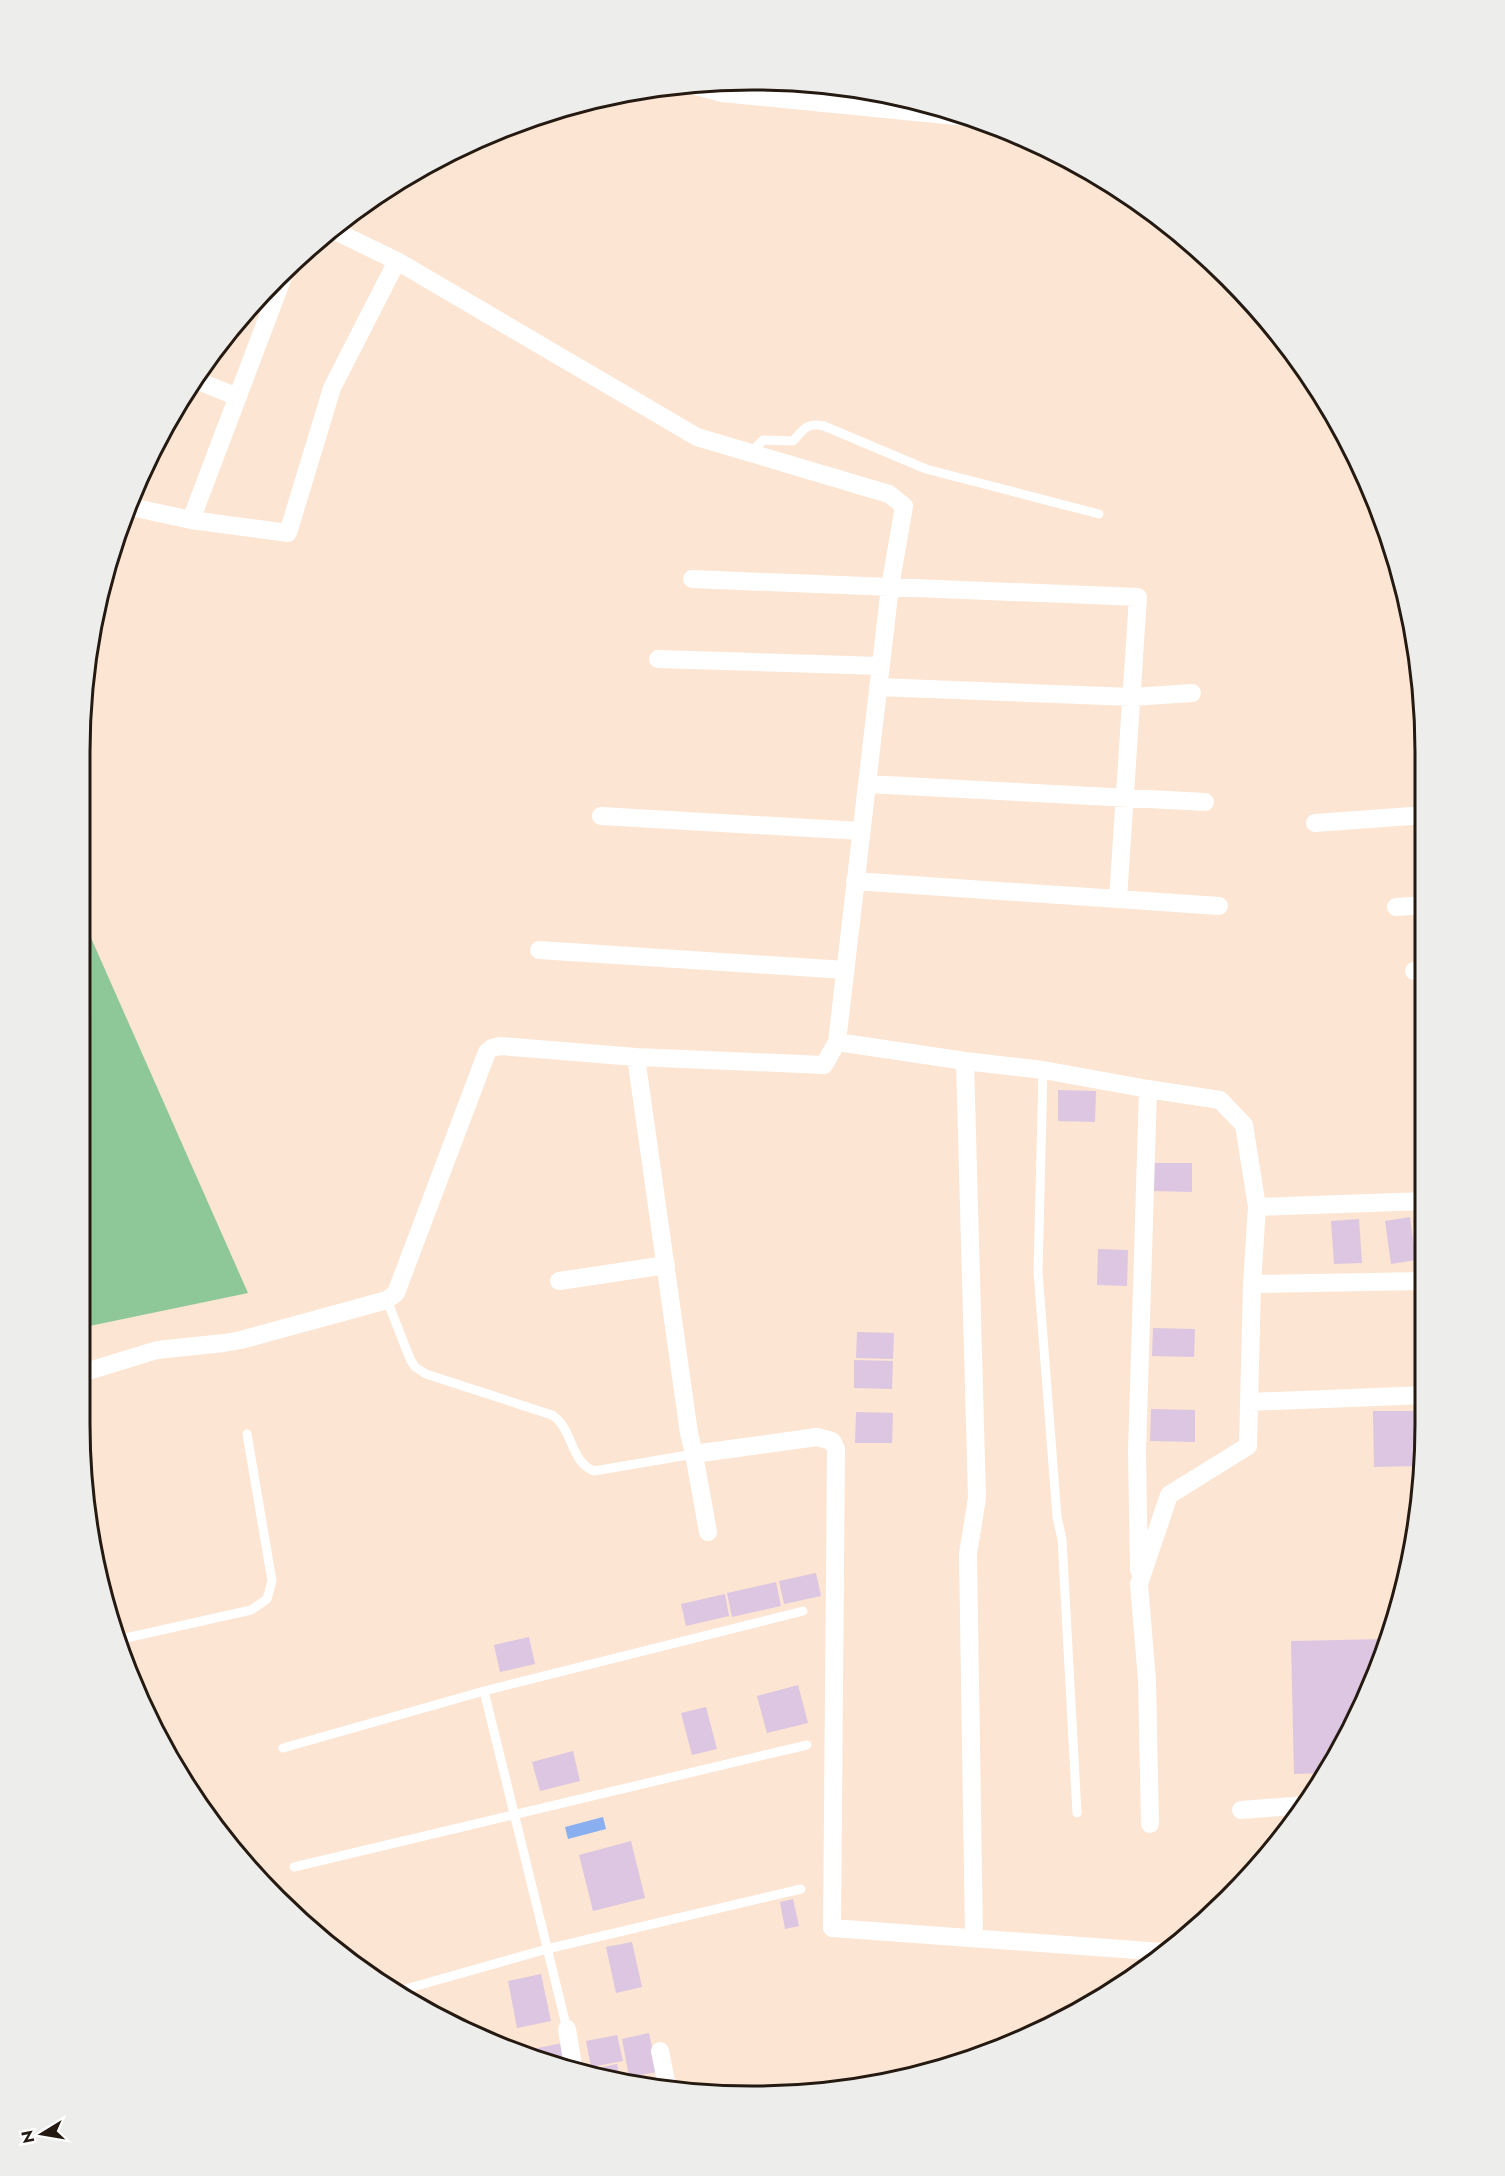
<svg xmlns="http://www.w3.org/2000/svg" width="1505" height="2176" font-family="Jost,sans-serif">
<rect width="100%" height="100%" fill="#fce5d2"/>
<path fill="#8ec898" d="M80,913l168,380 -168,35z"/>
<path fill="#89aff1" d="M603,1817l3,12 -38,10 -3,-12z"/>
<path fill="#dcc6e1" d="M1058,1090l38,1 -1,31 -37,-1z
M1154,1163h38v29l-39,-1z
M1410,1217l6,43 -25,4 -6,-43z
M1426,1217v26l-10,2 -3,-26z
M1359,1219l3,44 -28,1 -3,-43z
M1098,1249l30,1 -1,36 -30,-1z
M1153,1328l42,1 -1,28 -42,-1z
M857,1332l37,1 -1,26 -37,-1z
M854,1360l39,1 -1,28 -38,-1z
M1151,1409l44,1v32l-45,-1z
M1373,1411h53l-5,55 -47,1z
M856,1412l37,1 -1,30h-37z
M816,1573l5,23 -37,8 -5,-23z
M776,1582l5,24 -49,11 -5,-24z
M725,1594l4,22 -43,10 -5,-22z
M529,1637l6,27 -35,8 -6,-27z
M1387,1639l-13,42 -49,92 -31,1 -3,-133z
M798,1685l10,38 -41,10 -10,-37z
M706,1707l11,42 -25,6 -11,-42z
M573,1751l7,30 -40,10 -8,-29z
M631,1841l14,57 -52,13 -14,-56z
M793,1899l6,27 -14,3 -5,-27z
M632,1942l10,45 -26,6 -10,-46z
M541,1974l10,47 -34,7 -9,-47z
M649,2033l8,39 -28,5 -7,-38z
M617,2035l6,26 -32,6 -5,-26z
M562,2043l4,21 -47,-12z
M617,2064l3,15 -33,-9z"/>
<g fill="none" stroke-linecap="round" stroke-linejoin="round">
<path stroke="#fff" stroke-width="9" d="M750,453l13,-13 30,1c11,-12 14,-19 31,-15l102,43 173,45
M1043,1070l-5,202 19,245 5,22 15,274
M387,1300l23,59 5,8 11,7 126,41c21,13 18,47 42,56l100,-17
M117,1640l134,-30 16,-11 5,-18 -25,-147
M484,1691l83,338
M283,1748l201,-57 319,-80
M294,1867l513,-122
M395,1992l152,-43 254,-60"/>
<path stroke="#fff" stroke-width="18" d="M693,85l29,8 244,24
M195,380l43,17
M131,507l60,13 95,-251
M191,520l97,13 44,-145 65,-127
M692,579l446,18 -20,302
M658,659l222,7
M878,687l254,10 60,-4
M867,784l338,18
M601,816l260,15
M1315,823l111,-8
M855,881l364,25
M1396,907l30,-2
M539,950l306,20
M1414,971l12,-2
M837,1042l128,19 78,9 105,19 72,11 24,25 13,82 -5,77 -4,162 -79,49 -30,89 8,96 3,144
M636,1057l53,376 5,21 123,-17 15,4 4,8 -4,479 332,24
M965,1061l12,437 -9,56 6,384
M1257,1207l169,-6
M559,1281l107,-16
M1252,1284l174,-3
M80,1376l5,-4 72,-22 67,-7 17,-3 146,-40 9,-7 91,-241 5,-4 8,-2 136,11 188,8 13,-23 53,-455 14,-81 -15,-12 -192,-57 -300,-176 -64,-31
M1249,1402l177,-7
M694,1454l14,78
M1139,1570l-2,-118 11,-363
M1241,1810l65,-5
M567,2029l6,37
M660,2051l8,40"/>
</g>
<path d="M0 0H1505V2176H0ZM752 90H753A662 662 0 0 1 1415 752V1424A662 662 0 0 1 753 2086H752A662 662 0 0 1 90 1424V752A662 662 0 0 1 752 90Z" fill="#ededec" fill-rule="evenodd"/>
<path fill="none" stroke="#241a11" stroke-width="3" d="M752 90H753A662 662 0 0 1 1415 752V1424A662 662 0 0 1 753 2086H752A662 662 0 0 1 90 1424V752A662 662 0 0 1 752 90Z"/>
<g transform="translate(42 2134) rotate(259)" stroke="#ffffff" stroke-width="4.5" paint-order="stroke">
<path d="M0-4.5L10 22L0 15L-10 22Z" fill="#241a11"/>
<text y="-9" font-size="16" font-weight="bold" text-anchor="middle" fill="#241a11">N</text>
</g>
</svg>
